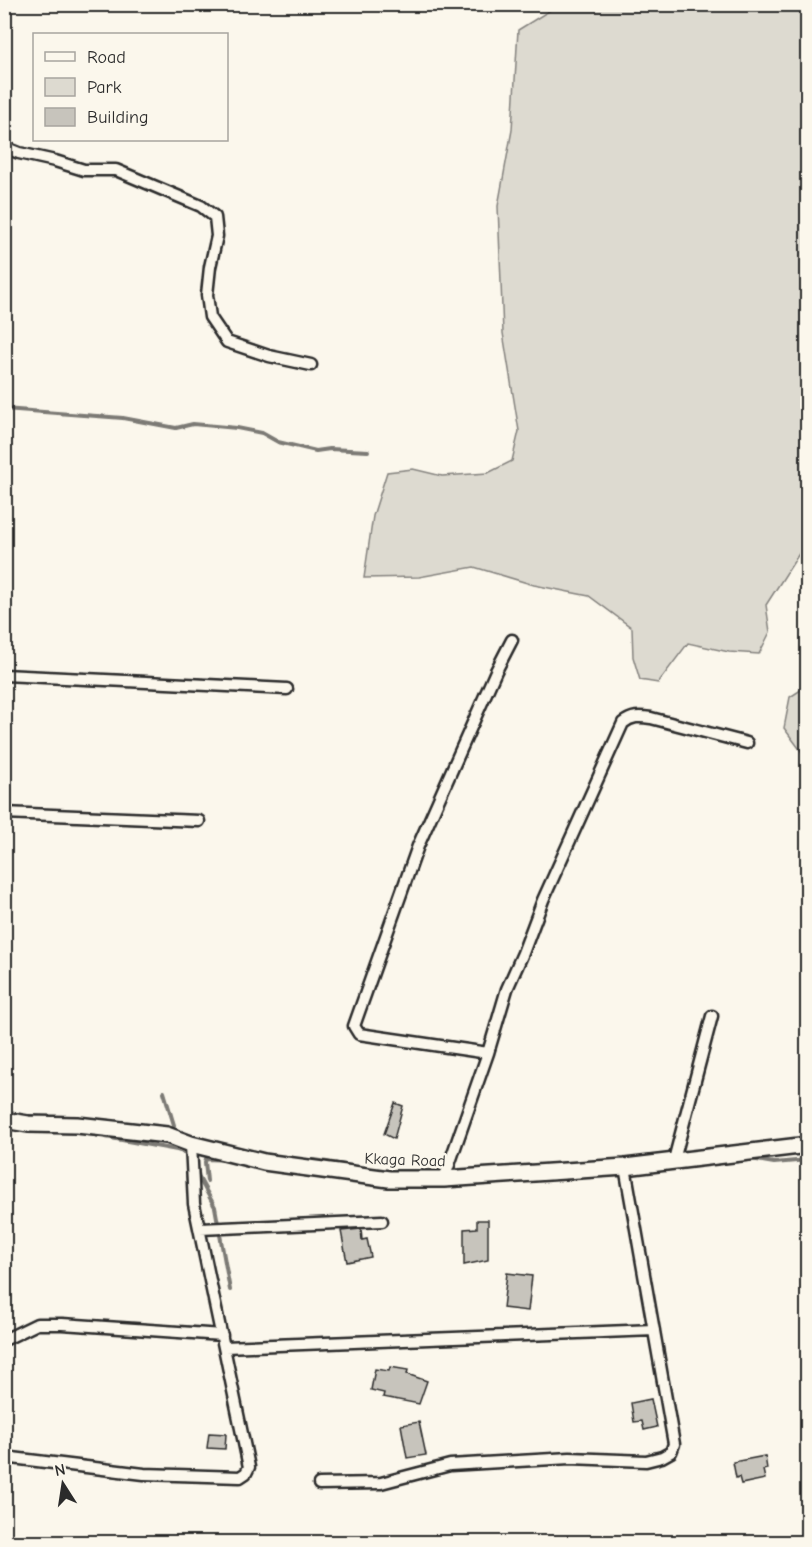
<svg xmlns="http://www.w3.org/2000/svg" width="812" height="1547" font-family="'Comic Neue',sans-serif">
<rect width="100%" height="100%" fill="#fbf7ec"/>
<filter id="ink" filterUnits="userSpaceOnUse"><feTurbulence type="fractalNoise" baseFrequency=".0167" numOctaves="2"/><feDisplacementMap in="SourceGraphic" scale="12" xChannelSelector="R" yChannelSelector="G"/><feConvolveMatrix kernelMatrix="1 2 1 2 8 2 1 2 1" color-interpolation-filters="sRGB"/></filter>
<g filter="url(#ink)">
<path fill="#dddad0" stroke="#84827e" stroke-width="1.5" d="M560,4l247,1v546l-5,-2 -36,56 4,27 -11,22 -30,-2 -41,-9 -30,40 -18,-3 -7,-23 -1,-29 -43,-32 -55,-11 -60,-18 -55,10 -55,1 9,-62 14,-44 26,-3 29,7 46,-3 24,-12 7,-30 -16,-98 -5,-127 14,-76 6,-100z
M807,686v73l-23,-31 6,-31z"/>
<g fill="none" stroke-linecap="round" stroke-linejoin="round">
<path stroke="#7b7a75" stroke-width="4" d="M4,409l119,9 53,10 17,-4 44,4 25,5 16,9 38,9 14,-2 38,2
M164,1092l10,33 -2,9
M89,1134l88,16 13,4
M751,1159l23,4 34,-3
M301,1160h14l53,9
M197,1168l2,10 16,29 15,83
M503,1168l91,-6
M418,1172l25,-1
M207,1181l-2,-19 1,-3 25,1"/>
</g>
<path fill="#c7c4bc" stroke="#2b2b2b" stroke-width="1.5" d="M395,1103l8,3 -9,33 -10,-5z
M477,1220h11v40l-24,5v-36l13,-1z
M361,1229l1,11 5,-1 4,18 -24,5 -6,-31z
M507,1273l25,3 -4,35 -25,-3z
M390,1367l18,3 -1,4 20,7 -8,23 -36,-7 1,-4 -13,-3 4,-21 14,2z
M651,1399l6,28 -13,3 -2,-9 -8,1 -3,-19z
M419,1422l7,33 -19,3 -6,-33z
M209,1433l17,1 -1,15 -18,-1z
M765,1456l2,13 -4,1 2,9 -24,5 -2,-7 -3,1 -3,-16z"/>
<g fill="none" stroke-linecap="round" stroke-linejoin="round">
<g stroke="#2b2b2b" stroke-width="15">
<path id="street" d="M4,147l15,6 36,8 29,9h32l85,36 14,11 2,19 -7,31 -3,28 3,22 17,25 42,14 42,9
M4,675l283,14
M4,813l195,8
M488,1053l-129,-19 -5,-8 64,-180 78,-175 16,-31
M674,1160l38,-144
M444,1179l44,-126 19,-64 16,-36 20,-53 80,-177c9,-7 16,-7 28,-5l96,25
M200,1229l182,-8
M4,1340l33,-16h25l160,11
M225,1347l429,-17
M4,1457l140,17 96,3 6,-4 3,-6 -55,-263 -3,-60
M319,1484l62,-1 69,-18 120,-7 76,3 16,-4 9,-5 3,-8 -49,-277"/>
</g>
<g stroke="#2b2b2b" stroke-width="20">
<path id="secondary" d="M4,1120l24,4 49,1 90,10 24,9 73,18 125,17h55l181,-12 183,-22"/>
</g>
<use href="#street" stroke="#fbf7ec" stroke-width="10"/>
<use href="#secondary" stroke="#fbf7ec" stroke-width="15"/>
</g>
</g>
<g text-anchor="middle" stroke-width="5" stroke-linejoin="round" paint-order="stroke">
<g font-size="16" fill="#2b2b2b" stroke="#fbf7ec">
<text transform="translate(405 1159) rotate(2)" y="6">Kkaga Road</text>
</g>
</g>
<rect width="812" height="1547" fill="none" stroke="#fbf7ec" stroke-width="24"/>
<rect x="12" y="12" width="788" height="1523" fill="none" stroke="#2b2b2b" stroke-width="2" filter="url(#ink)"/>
<rect x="33" y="33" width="195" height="108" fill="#fbf7ec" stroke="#a8a59f" stroke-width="1.5"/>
<rect x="45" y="52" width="30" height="9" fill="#fbf7ec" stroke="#a8a59f" stroke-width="1.5"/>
<text x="87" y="63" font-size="18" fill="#2b2b2b">Road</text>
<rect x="45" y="78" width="30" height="18" fill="#dddad0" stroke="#a8a59f" stroke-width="1.5"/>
<text x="87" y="93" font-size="18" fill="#2b2b2b">Park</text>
<rect x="45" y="108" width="30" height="18" fill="#c7c4bc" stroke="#a8a59f" stroke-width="1.5"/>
<text x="87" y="123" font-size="18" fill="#2b2b2b">Building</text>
<g transform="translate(63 1484) rotate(348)" stroke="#fbf7ec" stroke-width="4.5" paint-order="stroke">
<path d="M0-4.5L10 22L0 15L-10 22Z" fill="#2b2b2b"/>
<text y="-9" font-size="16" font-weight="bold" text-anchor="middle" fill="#2b2b2b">N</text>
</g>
</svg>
